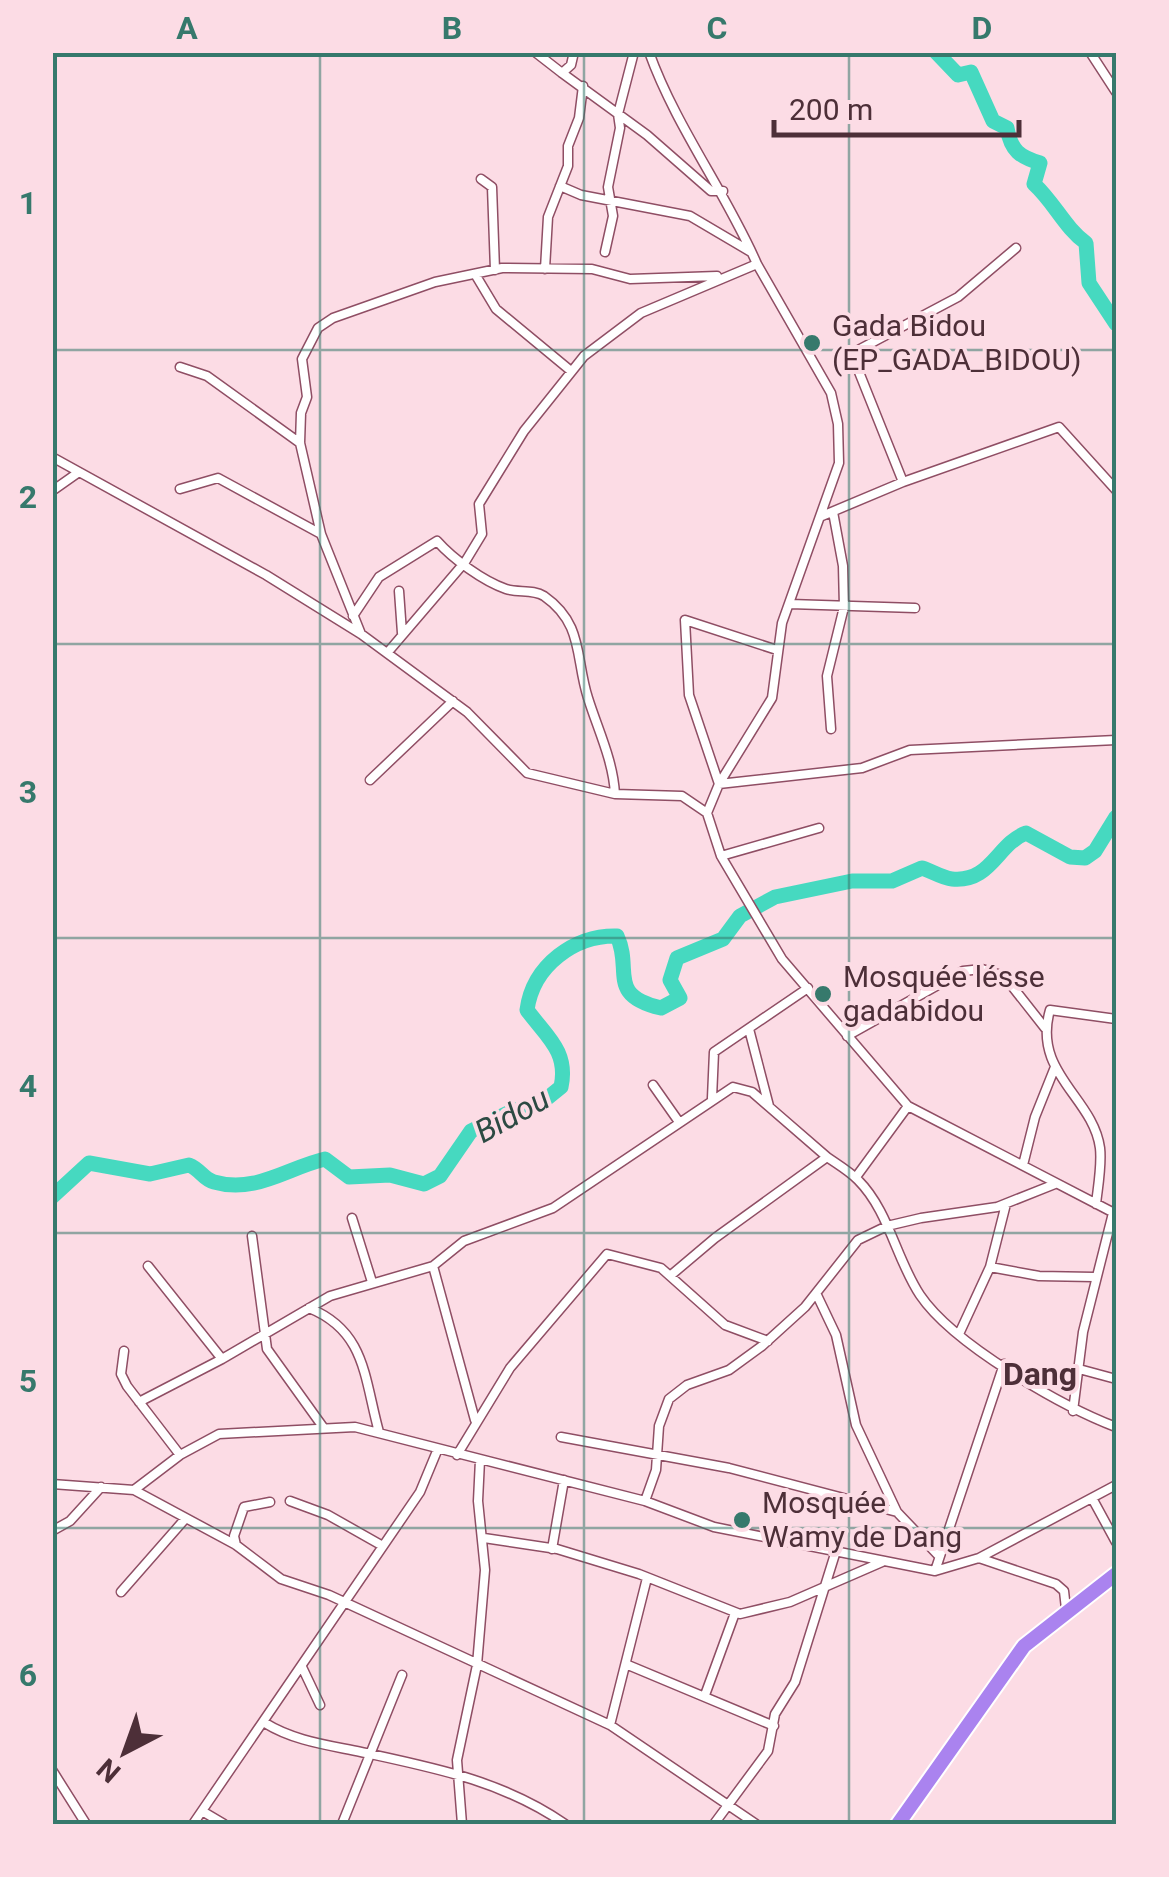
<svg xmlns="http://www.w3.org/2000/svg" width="1169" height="1877" font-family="Roboto,sans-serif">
<rect width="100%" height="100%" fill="#fcdce5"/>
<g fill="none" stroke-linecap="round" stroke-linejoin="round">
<path stroke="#46d9c0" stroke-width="15" d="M936,52l22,23 13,-3 22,49 14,7c4,23 13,29 33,35l-6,21c20,18 31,44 52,59l3,40 27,41
M52,1197l37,-34 61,11 39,-9c11,4 14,14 25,17 41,12 73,-14 111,-23l24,18 41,-2 34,9 16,-8 31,-45 41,-20 28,-7 21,-17c8,-36 -16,-52 -34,-77 6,-45 48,-75 90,-74 16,34 -11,59 44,72l19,-10 -10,-18 7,-22 46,-19 17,-23 35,-19 77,-16h40l30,-13c10,3 20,10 30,11 39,4 45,-35 74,-46l44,24 15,1 10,-7 21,-34"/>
<g stroke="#8f4e64" stroke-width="11">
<path id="street" d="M535,52l27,21
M574,52l-3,13 -9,8 85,62 64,56h12
M649,52c27,75 76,139 108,212
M1090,52l26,40
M481,179l11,8 3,83
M560,186l21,9 109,21 61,36
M605,252l8,-36 -5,-29 12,-59 -2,-14 16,-62
M545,269l3,-52 20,-51v-20l11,-28 4,-32
M475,274l21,35 75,62
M180,367l27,9 93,67
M52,457l214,118 95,59 106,78 60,61 88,21 67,2 25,17 14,43 61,103 126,147 208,108
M903,482l-50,-125 7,-8 98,-52 58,-49
M180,489l38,-11 103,56
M52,491l27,-19
M822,516l81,-34 156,-55 57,63
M399,591l3,42
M790,604l125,4
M353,616l26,-39 58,-36c16,18 46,40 69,48 12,4 27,0 38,7 40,28 31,62 44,102 10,32 25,62 27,96
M361,634l-40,-100 -21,-91 1,-30 6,-16 -5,-38 16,-31 15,-10 102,-36 67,-14 90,1 38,10 87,-3
M777,650l-92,-30 4,75 30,89 143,-16 48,-18 206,-10
M388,652l77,-90 17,-28 -3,-30 45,-73 60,-75 57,-43 116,-49 74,129 7,31 1,39 -57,160 -10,75 -53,86 -12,29
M831,729l-4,-53 17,-69 -1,-41 -10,-54
M370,780l83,-79
M721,856l98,-28
M749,1029l20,77
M847,1036l116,-65 19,-2 22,7 41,52
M653,1085l26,37
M712,1098l2,-46 94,-64
M1023,1165l12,-48 20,-50
M856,1177l52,-71
M1096,1204c2,-18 6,-39 4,-56 -7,-51 -68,-75 -50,-138l66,9
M352,1218l20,64
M252,1236l15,113 56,78
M148,1266l74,93 108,-63 103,-30
M990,1267l49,9 55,1
M670,1276l45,-38 112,-81c10,7 22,14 31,23 31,31 38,79 62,115 33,49 141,111 196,132
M816,1293l20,42 20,90 41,87 41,43
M309,1308c57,23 55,70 70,124
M959,1334l31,-67 16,-63
M124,1351l-3,23 6,12 53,69
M1079,1369l37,10
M139,1402l83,-43
M1073,1411l10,-79 30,-119
M475,1420l-42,-154 31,-25 89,-33 180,-121 19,5 75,65
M561,1437l168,31 168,44
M457,1455l53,-87 97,-114 54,14 64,57 43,16
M52,1484l82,6 102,55 45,34 48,16 281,130 146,99
M134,1490l46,-35 39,-21 136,-7 290,74 69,26 221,44 44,-13 137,-73
M1092,1498l24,44
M290,1501l38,14 53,30
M645,1501l11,-31 3,-44 10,-27 18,-14 42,-15 33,-24 43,-39 53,-67 29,-14 34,-8 76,-11 58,-23
M52,1531l18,-10 31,-34
M484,1538l73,11 82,25 101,40 50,-12 92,-40
M236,1545l-2,-9 10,-29 26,-5
M552,1549l12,-69
M979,1558l77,26 8,7 2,18
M935,1571l69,-207
M121,1592l64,-73
M628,1665l146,61
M302,1667l18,38
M705,1695l30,-82
M265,1723c29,18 63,22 96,29 74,16 142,29 204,72
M610,1725l37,-147
M52,1770l34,54
M202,1811l22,13
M193,1824l227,-332 17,-41
M342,1824l60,-149
M462,1824l-5,-64 20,-95 8,-95 -7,-69 2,-41
M714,1824l54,-73 7,-37 20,-32 40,-128"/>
</g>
<g stroke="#fff" stroke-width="18">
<path id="highway" d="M898,1824l126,-178 92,-72"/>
</g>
<use href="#street" stroke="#fff" stroke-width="8"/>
<use href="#highway" stroke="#aa83ef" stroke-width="14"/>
</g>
<path fill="none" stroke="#36796c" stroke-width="2.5" stroke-opacity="0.55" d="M320,52v1772M584,52v1772M849,52v1772M52,350h1064M52,644h1064M52,938h1064M52,1233h1064M52,1528h1064"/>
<g fill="#36796c" stroke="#fcdce5" stroke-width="4">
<circle cx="812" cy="343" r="10"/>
<circle cx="823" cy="994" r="10"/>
<circle cx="742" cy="1520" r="10"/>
</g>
<g text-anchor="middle" stroke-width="8" stroke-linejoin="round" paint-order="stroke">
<g font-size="30" fill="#4d2f38" stroke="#fcdce5" text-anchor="start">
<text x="832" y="336">Gada Bidou<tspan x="832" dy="34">(EP_GADA_BIDOU)</tspan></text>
<text x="843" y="987">Mosquée lésse<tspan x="843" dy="34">gadabidou</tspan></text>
<text x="762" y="1513">Mosquée<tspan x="762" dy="34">Wamy de Dang</tspan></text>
</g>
<g font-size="32" font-style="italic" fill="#2c4a43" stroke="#fcdce5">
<text transform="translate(512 1115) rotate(-29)" y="11">Bidou</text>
</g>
<g font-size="32" font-weight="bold" fill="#4d2f38" stroke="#fcdce5">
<text x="1040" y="1385">Dang</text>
</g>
</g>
<rect width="1169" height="1877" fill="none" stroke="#fcdce5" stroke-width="110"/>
<g transform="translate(125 1752) rotate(221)" stroke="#fcdce5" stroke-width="8" paint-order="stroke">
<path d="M0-8L18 38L0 25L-18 38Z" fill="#4d2f38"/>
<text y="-15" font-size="28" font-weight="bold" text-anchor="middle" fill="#4d2f38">N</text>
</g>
<path d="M774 120v15h245v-15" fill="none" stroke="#4d2f38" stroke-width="5"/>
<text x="789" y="120" font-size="30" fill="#4d2f38" stroke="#fcdce5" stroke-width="8" paint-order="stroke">200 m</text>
<rect x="55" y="55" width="1059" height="1767" fill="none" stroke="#36796c" stroke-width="4"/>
<g font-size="32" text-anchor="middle" font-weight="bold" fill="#36796c">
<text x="187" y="39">A</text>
<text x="452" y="39">B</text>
<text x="717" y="39">C</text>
<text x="982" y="39">D</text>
<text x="28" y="214">1</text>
<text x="28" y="508">2</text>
<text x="28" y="803">3</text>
<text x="28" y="1097">4</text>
<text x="28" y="1392">5</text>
<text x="28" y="1686">6</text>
</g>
</svg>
